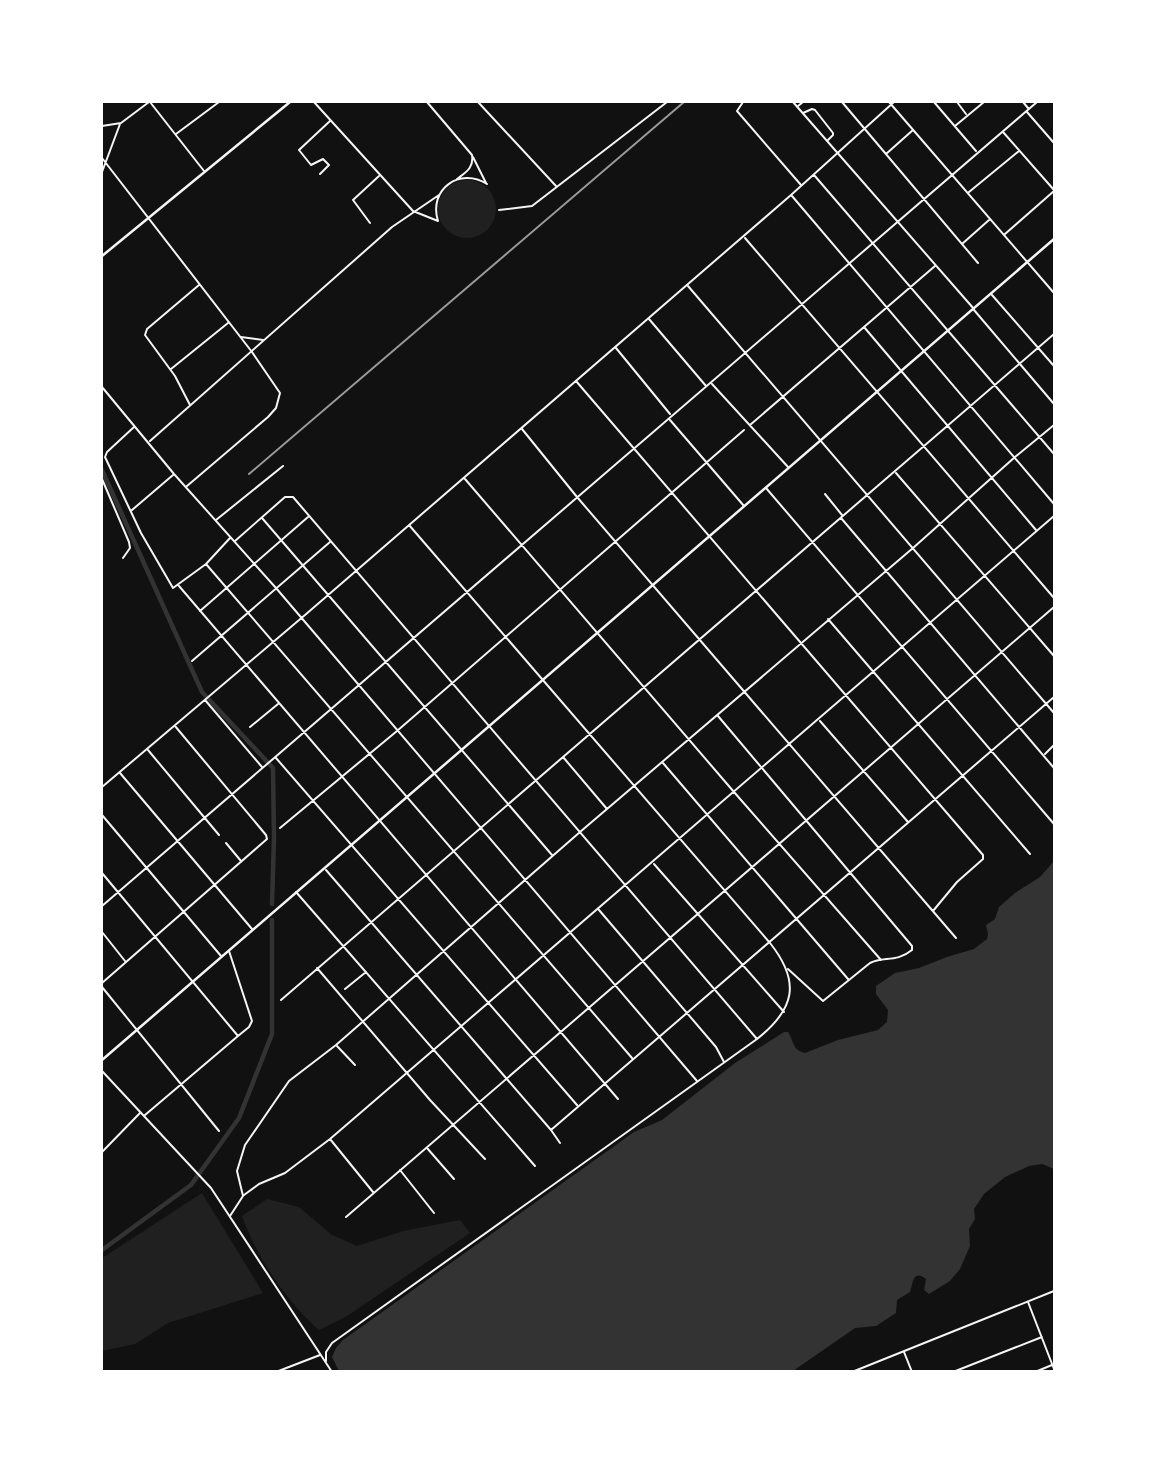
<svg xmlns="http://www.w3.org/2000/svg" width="1156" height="1473" font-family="'Golos Text',sans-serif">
<rect width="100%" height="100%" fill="#111"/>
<path fill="#202020" d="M438 209a29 29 0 1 1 58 0a29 29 0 1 1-58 0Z
M202,1193l61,100 -95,30 -33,21 -33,7v-93z
M267,1199l32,8 33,28 25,11 46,-15 57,-11 10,13 -123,83 -28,14c-33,-29 -62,-72 -77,-114z"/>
<path fill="#333" d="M1054,861v308l-12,-5 -13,2 -24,11 -21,17 -10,15 1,10 -6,10 1,17 -10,23 -10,12 -21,13 -5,-4 2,-11c-13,-10 -13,4 -16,13l-13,8 -1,13 -20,13 -21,2 -62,43h-454l-7,-14 4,-9 7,-8 291,-208 28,-12 73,-57 49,-31h4c6,9 4,18 17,21l33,-13 40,-10 9,-8 1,-12 -12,-16v-8l19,-13 24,-5 28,-11 27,-8 13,-10 1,-5 -2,-9 9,-6 4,-12 16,-14 25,-16z"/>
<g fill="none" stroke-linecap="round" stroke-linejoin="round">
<path stroke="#333" stroke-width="4.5" d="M102,470l100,222 71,76 1,70 -2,66
M102,1250l89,-65 48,-67 33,-84v-114"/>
<path stroke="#f5f5f5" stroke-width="2" d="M150,102l54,69
M314,102l99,109 25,10
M427,102l45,53c2,13 -6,17 -15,24
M478,102l78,84
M743,102l-6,9 64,74
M842,102l136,161
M889,102l165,191
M934,102l42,49
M957,102l9,12
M1023,102l5,6
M798,106l5,-4
M1027,112l27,31
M803,113l9,-4 3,1 18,23v2l-5,5
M102,126l19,-3 28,-21
M955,126l29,-24
M1003,132l51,58
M176,134l43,-32
M886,154l27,-24
M473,157l13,26
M102,158l150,194 28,41 -4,15 -8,9 -81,69
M102,172l18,-48
M320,174l9,-9 -6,-6 -12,6 -12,-15 31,-29
M814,175l240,279
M969,192l50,-41
M792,196l262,308
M499,210l33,-4 135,-104
M438,221c-10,-32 22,-54 49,-37
M370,223l-17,-23 26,-24
M1005,234l49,-43
M745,238l309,360
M962,244l27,-24
M688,286l366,427
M992,295l62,71
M974,310l80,94
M649,319l57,67
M864,327l172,203
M241,337l22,3
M616,348l54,66
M171,369l57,-46
M576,381l407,474v4l-26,23 -24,29
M712,384l76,83
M102,387l72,87 102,114 421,493
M190,405l-15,-29 -30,-41 2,-6 52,-44
M670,420l74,86
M750,425l185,-159
M134,427l-27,25 -2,5 36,76 32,55 33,-24 24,-26
M522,429l55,68 379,441
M150,441l242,-214 47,-32
M896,473l158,183
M102,479l27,63 1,6 -7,10
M465,479l269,313 147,168
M766,488l288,336
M825,494l17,21
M132,510l41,-35
M262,518l290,337
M841,518l213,250
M216,520l67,-54
M235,541l50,-44h8l464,542
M206,564l426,494
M179,586l439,513
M200,611l108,-94
M828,619l202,235
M192,661l138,-119
M205,700l57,67
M718,716l194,230v4c-16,13 -28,6 -42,13l-47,38 -35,-32
M820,721l88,101
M250,727l28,-23
M148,750l71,85
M1045,754l9,-9
M563,757l44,52
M276,758l301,347
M663,763l185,216
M120,773l132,156
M102,787l203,-172 486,-420 103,-93
M102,815l119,141
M280,828l117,-97 347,-301
M226,843l15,18
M654,864l130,148
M326,870l225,260 9,13
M102,873l136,163 -93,79
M296,892l239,274
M102,906l935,-804
M599,910l117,137 8,15
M102,932l23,29
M229,951l23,70 -3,6 -11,9
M317,968l113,132 55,59
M102,983l165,-144 -1,-4 -91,-109
M102,987l117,144
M345,989l21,-17
M281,1000l773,-666
M337,1046l18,19
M551,1130l503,-433
M330,1139l43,53
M427,1148l27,31
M102,1152l38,-39
M400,1170l34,43
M244,1195l15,-11 26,-11 45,-34 724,-623
M230,1216l13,-20 -6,-25 8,-26 44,-64 47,-36 244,-213 333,-284 102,-91 39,-32
M346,1217l708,-610
M1028,1302l26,67
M904,1352l8,20
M326,1361v-9l6,-9 425,-304c38,-30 44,-57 13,-96l-361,-418
M276,1372l44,-17
M953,1372l89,-35
M1035,1372l17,-7"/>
<path stroke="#f5f5f5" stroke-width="2" d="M793,102l181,207
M102,1071l109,117 121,184
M852,1372l202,-81"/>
<path stroke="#f5f5f5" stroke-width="2.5" d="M102,1060l952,-821"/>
<path stroke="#f5f5f5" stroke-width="2.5" d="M102,256l188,-154"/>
<path stroke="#9a9a9a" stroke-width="2" d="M249,474l435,-372"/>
</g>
<rect width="1156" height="1473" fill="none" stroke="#ffffff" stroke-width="206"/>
</svg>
